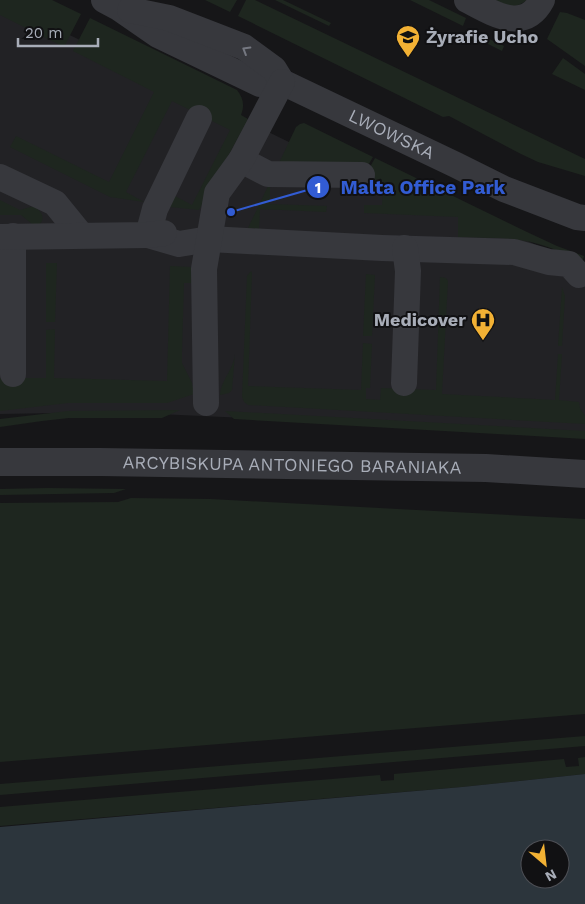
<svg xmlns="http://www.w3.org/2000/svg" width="585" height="904" font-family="'Work Sans',sans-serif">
<rect width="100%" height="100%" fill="#161618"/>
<path fill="#222225" d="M0,1l293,143 74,27 188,82 30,10v171l-470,-22 -115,2z"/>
<path fill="#1e261f" d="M0,0h52l29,14 -17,33 -64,-32z
M205,0h32l-7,12z
M246,0h9l330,159v17l-47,-14 -17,-8 -72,-38 -6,1 -205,-101z
M275,0h8l48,23 -2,3z
M410,0h19l37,18 -3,8z
M494,0h33c-13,10 -19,6 -33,0z
M560,12l7,1 18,7v46l-38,-27z
M90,18l147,72c6,8 8,15 4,25l7,4 -49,91 -29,-3 5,-11 17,9 38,-75 -58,-29 -46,91 18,10 -34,-5 -100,-50 6,-11 93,46 45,-90 -81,-41z
M468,29l36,17 -2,5 -36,-18z
M563,58l22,16v16l-33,-16z
M304,123l69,34 -6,10 -88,-4 17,-36 4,-3z
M375,158l152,74 30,14 27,10 -2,6c-16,-8 -33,-16 -51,-20 -23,-5 -49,-4 -73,-5v-20l-94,-4v-8h18l1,-16 -4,-1v-8l-9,-1v-12z
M269,184h1v20l57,2 -1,6 -66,-3 -1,20 -11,-1z
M0,200l20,10 14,-4c5,4 10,8 8,15l-2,3h-8l-11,-9h-21z
M46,263h11l-2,59h-9z
M170,266l21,1 3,16h-10l-2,69v11l10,20 2,11 -27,9h-99l-68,8v-33h46v-48l9,-1 -1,49 113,3z
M251,271l1,2 -4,113 113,4 2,-47 9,1 -2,44h-4v11l14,1 1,-12 55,2 4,-113 6,1 2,3 -6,113 113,6 3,-46h4l-3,46 20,2 1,6 5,8v8l-337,-19 -4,-3 -2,-5 5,-121z
M366,274l9,1 -3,61h-9z
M562,287l3,9 -3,50h-4z
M235,354l-3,36 -3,3 -9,2c1,-15 13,-24 15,-41z
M180,410l-18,8h-93l-27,3 -42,6v-8l68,-8z
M225,411l360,20v8l-351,-20z
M48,488l78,1 -12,4 -114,2v-6z
M131,498l80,1 374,20v195l-585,48v-259l118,-1z
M585,736v10l-585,49v-11z
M585,757v17l-123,13 -462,39v-19l380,-32 1,6 13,-1v-6l170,-15 2,8 13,-1 -1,-8z"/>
<path fill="#2c353c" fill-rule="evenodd" d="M585,774v130h-585v-77l462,-40zM530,849h30v30h-30z"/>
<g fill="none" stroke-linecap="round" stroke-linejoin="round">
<g stroke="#37383d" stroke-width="26">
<path id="s1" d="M104,0l15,8 39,27 102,49 22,-2 174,83 48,24 73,28 8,1"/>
<path d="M467,0c25,13 57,34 75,0"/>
<path d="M130,10l39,8 75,29 30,22 8,13"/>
<path d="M241,160l27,14 94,1"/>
<path d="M0,177l55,26 26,32"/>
<path d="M148,235l31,9 30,-5 173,9 132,4 35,10 20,2 10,11"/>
<path d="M148,235l7,-26 44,-91"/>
<path d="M13,236v138"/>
<path d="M0,237l148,-2 16,-2"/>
<path d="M404,383l4,-112 -3,-23"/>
<path d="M206,403l-2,-134 13,-76 24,-33 41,-78"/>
</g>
<path stroke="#37383d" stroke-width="28" id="s2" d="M0,462h101l385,6 99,6"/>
</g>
<defs><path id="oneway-chevron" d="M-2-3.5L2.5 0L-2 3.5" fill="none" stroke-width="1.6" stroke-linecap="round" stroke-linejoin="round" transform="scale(1.25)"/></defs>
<use stroke="#757881" href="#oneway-chevron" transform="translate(246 50) rotate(-149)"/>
<defs>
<g id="school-pin" transform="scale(1.25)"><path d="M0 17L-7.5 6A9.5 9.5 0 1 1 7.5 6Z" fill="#f2b134" stroke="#111113"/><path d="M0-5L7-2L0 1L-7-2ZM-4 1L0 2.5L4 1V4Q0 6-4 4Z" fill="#111"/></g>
<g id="hospital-pin" transform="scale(1.25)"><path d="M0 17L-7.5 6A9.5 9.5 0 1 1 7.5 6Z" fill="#f2b134" stroke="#111113"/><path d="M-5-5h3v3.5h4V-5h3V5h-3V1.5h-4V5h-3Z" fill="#111"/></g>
</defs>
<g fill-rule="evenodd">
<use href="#school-pin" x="408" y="37"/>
<use href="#hospital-pin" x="483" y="320"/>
</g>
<g text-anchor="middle" stroke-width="4" stroke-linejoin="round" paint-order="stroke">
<g font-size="18" font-weight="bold" fill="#a8adb8" stroke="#111113" text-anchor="start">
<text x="426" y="43">Żyrafie Ucho</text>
<text x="466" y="326" text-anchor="end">Medicover</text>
</g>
<g font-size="18" fill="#a8adb8" stroke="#111113">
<text dy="6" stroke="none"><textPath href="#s1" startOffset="321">LWOWSKA</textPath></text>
<text dy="6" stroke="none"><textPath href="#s2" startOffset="292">ARCYBISKUPA ANTONIEGO BARANIAKA</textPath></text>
</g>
</g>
<path fill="none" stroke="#325cd3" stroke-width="2" d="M231 212L318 187"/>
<g fill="#325cd3" stroke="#111113" stroke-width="2">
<circle cx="231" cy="212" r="5"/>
<circle cx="318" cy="187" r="12"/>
</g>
<g font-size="15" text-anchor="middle" font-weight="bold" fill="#fff">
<text x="318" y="193">1</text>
</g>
<g font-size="19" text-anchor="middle" font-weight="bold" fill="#325cd3" stroke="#111113" stroke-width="4" stroke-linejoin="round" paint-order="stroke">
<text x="423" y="194">Malta Office Park</text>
</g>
<g transform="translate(545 864) rotate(152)"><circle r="24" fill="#111113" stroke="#4d4f55"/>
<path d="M0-4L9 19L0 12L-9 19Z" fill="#f2b134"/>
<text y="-8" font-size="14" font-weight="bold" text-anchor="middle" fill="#a8adb8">N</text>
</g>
<path d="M18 38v8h80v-8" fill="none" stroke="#a8adb8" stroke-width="2.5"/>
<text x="25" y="38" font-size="15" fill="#a8adb8" stroke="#111113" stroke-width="4" paint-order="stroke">20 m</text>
</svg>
